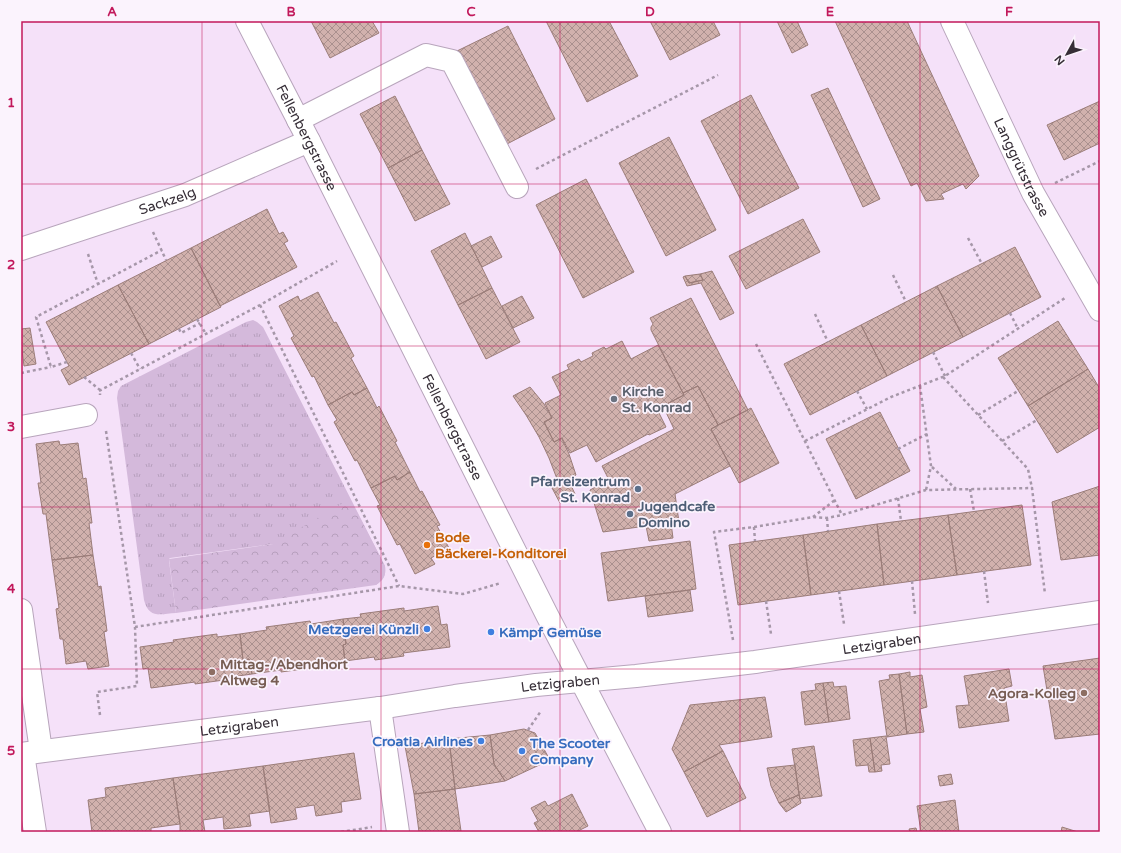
<svg xmlns="http://www.w3.org/2000/svg" width="1121" height="853" font-family="'Varela Round',sans-serif">
<defs>
<pattern id="grass-tufts" width="24" height="20" patternUnits="userSpaceOnUse"><rect width="24" height="20" fill="#d4b9db"/><path d="M3 7l-1-3M5 7V3M7 7l1-3M15 17l-1-3M17 17v-4M19 17l1-3" fill="none" stroke="#b79fbd"/></pattern>
<pattern id="park-crowns" width="20" height="18" patternUnits="userSpaceOnUse"><rect width="20" height="18" fill="#d4b9db"/><path d="M2 6a3 3 0 1 1 6 0M12 15a3 3 0 1 1 6 0" fill="none" stroke="#b79fbd"/></pattern>
<pattern id="building-cross-hatch" width="8" height="8" patternUnits="userSpaceOnUse"><rect width="8" height="8" fill="#d1b1ad"/><path d="M0 0l8 8M0 8l8-8" fill="none" stroke="#aa908e"/></pattern>
</defs>
<rect width="100%" height="100%" fill="#f5e1f9"/>
<path fill="url(#grass-tufts)" d="M253,320l4,2 6,5 122,239c1,10 -1,13 -9,19l-103,-41 -103,14 -1,1v2l7,52c-16,1 -27,6 -32,-13l-27,-202 1,-7 3,-5 125,-64z"/>
<path fill="url(#park-crowns)" d="M350,499l35,67c1,10 -1,13 -9,19l-200,28 -7,-54 104,-15z"/>
<path fill="url(#building-cross-hatch)" stroke="#9b7d79" d="M311,21h61l7,12 -49,25z
M546,21h63l29,55 -51,26z
M650,21h63l7,14 -50,25z
M777,21h20l11,24 -16,8z
M835,21h72l72,155 -13,13 -3,-5 -22,10 3,5 -18,2 -9,-18 -6,3z
M508,26l47,93 -50,26 -48,-94z
M828,88l52,111 -17,8 -52,-112z
M751,95l48,93 -51,26 -47,-93z
M395,96l27,54 -34,18 -28,-54z
M1100,101v42l-36,17 -17,-35z
M669,137l47,93 -50,26 -47,-93z
M422,150l28,54 -35,17 -27,-53z
M586,179l48,93 -51,26 -47,-93z
M267,209l12,25 4,-2 5,9 -4,2 13,24 -77,39 -29,-58z
M803,219l17,33 -74,37 -17,-33z
M465,233l27,55 -34,17 -27,-54z
M491,236l11,21 -20,10 -11,-21z
M1015,247l26,50 -78,40 -26,-51z
M191,248l30,59 -72,37 -31,-59z
M712,271l22,42 -14,7 -19,-37 -14,3 -4,-9 2,-1 4,7 14,-3 -3,-6z
M700,274l3,6 -14,3 -4,-7z
M118,285l31,59 -80,41 -8,-15 8,-4 -23,-44z
M937,286l26,51 -76,39 -26,-51z
M492,288l28,54 -34,17 -28,-54z
M318,292l16,31 2,-1 18,34 -3,2 16,30 -13,7 -2,-3 -24,13 -14,-29 -2,1 -21,-39 3,-2 -15,-30 19,-10 2,5z
M522,296l12,22 -21,10 -11,-22z
M691,298l57,112 -30,15 -20,-39 -15,7 -32,-63v-3l2,-3 -3,-6z
M1058,321l30,48 -60,37 -30,-48z
M861,325l26,51 -77,39 -26,-51z
M30,328l6,36 -12,2 -3,-24v-13z
M622,341l9,18 27,-14 26,50 -27,14 9,18 -17,8 -1,-1 -52,28 -9,-17 -17,8 -8,-15 -8,4 -10,-20 8,-4 -7,-15 16,-8 -9,-18 17,-8 -2,-4 12,-6 2,3 12,-6 -1,-3 12,-6 2,2z
M1088,369l12,20v38l-43,26 -29,-47z
M698,386l20,39 -7,4 19,37 -55,28 4,28 -8,1 2,15 -24,3 -3,-15 -43,6 -13,-42 19,-10 -7,-14 72,-37 -11,-23 21,-11 -1,-2z
M530,387l14,17 8,14 -8,4 10,20 8,-4v1l7,15 7,21 -17,9 -10,-26 -10,-21 -13,-22 -13,-19z
M367,388l10,20 2,-2 18,35 -2,1 15,30 -13,8 -2,-4 -24,12 -14,-28 -2,1 -21,-39 3,-2 -9,-15 24,-13 2,3z
M751,408l28,55 -40,20 -28,-54z
M880,412l30,59 -54,28 -30,-60z
M59,441l1,4 18,-2 5,36 3,-1 6,45h-3l4,32 -41,5 -6,-46h-3l-5,-31h3l-5,-39z
M410,472l10,20 2,-1 18,34 -3,1 12,22 -18,10 4,6 -20,10 -15,-30 -3,1 -20,-39 3,-1 -9,-17 24,-12 2,4z
M568,479l7,15 -15,9 -8,-15z
M1100,486v69l-39,5 -9,-58z
M1022,505l9,60 -74,10 -9,-60z
M948,515l9,60 -73,10 -7,-61z
M877,524l7,61 -73,10 -8,-60z
M803,535l8,60 -73,10 -9,-60z
M690,541l6,48 -88,12 -7,-48z
M93,555l5,32 3,-1 6,45 -3,1 5,34 -21,3 -2,-8 -20,3 -3,-25h-3l-4,-30 3,-1 -7,-48z
M690,590l3,21 -45,6 -3,-21z
M438,606l3,19 6,-1 3,23 -47,6 1,3 -29,4 -1,-3 -29,4 -2,-16 3,-1 -3,-25 18,-2 -1,-3 44,-6v3z
M343,619l3,25 -3,1 2,16 -35,5v2l-29,4v-2l-29,4 -3,-15 -6,1 -3,-26 27,-4 -1,-3 44,-6 1,3z
M217,634v3l23,-3 3,26 6,-1 3,15 -28,4v2l-29,4v-2l-44,6 -3,-20 -5,1 -3,-22 34,-5 -1,-2z
M1100,658v76l-45,5 -12,-73z
M1009,669l3,17 -8,2 5,33 -50,7 -3,-22 13,-1 -5,-29z
M910,672v5l12,-2 5,32 -7,2 4,23 -17,2 -8,-60z
M899,674l8,60 -20,3 -8,-56 11,-2 -1,-4z
M833,682l1,5 12,-1 4,33 -21,3 -6,-39z
M823,683l6,39 -24,3 -4,-33 15,-2 -1,-6z
M765,697l7,40 -53,8 4,6 -39,21 -12,-23 18,-44z
M524,729l11,4 15,27 -45,21 -11,-17 -4,-29z
M490,735l4,29 11,17 -50,8 -6,-50z
M886,736l4,28 -9,1 1,6 -7,1 -5,-34z
M870,738l5,34h-6l-1,-7 -12,1 -3,-26z
M449,739l6,50 -41,5 -9,-48z
M814,746l8,50 -22,3 -8,-50z
M723,751l23,47 -39,19 -23,-45z
M354,753l7,46 -20,3 1,10 -26,4 -2,-11 -19,3 2,11 -26,4 -8,-57z
M795,765l4,30 -20,8 -8,-17 -4,-18z
M263,766l7,45 -21,3 2,12 -27,3 -1,-12 -20,3 2,12h-25v-8l-7,-46z
M951,774l2,10 -13,2 -2,-10z
M173,778l7,46 -29,4v4h-59l-4,-32 18,-3 -1,-9z
M455,789l6,42 -9,1h-33l-5,-38z
M572,794l16,32 -12,6h-37l-5,-9 4,-2 -7,-13 14,-7 3,5z
M799,795l2,8 -15,9 -7,-9z
M955,800l4,32h-38l-4,-26z
M1062,827l16,5h-17z
M916,828l1,4h-7l-1,-3z"/>
<g fill="none" stroke-linecap="round" stroke-linejoin="round">
<g stroke="#b8a5bc" stroke-width="24">
<g id="minor">
<path id="s1" d="M247,21l62,120 238,474 113,217"/>
<path id="s2" d="M952,21l81,172 67,117"/>
<path d="M298,120l128,-65 26,6 65,126"/>
<path id="s3" d="M21,249l164,-54 124,-54"/>
<path d="M21,427l65,-12"/>
<path d="M21,610l20,141"/>
<path d="M380,708l18,124"/>
<path id="s4" d="M21,754l359,-46 75,-12 81,-11 100,-9 119,-14 345,-50"/>
<path d="M23,754l12,78"/>
</g>
</g>
<path stroke="#a697a9" stroke-width="2.5" stroke-dasharray="3 3" stroke-linecap="butt" d="M536,169l182,-94
M1055,183l45,-22
M153,232l13,28
M968,238l14,26
M88,254l10,30
M893,275l13,27
M260,305l139,281
M1010,313l8,16
M815,314l13,28
M197,319l9,15
M179,329l2,4 19,-10
M756,344l86,171
M933,352l12,24
M131,353l9,16
M67,362l-16,5 -15,-50 126,-67
M21,373l30,-6
M84,377l16,13v5
M943,377l85,92 4,19
M920,386l11,80 -5,24
M99,391l161,-86 77,-44
M857,391l10,18
M978,415l40,-24
M106,431l29,196 264,-41 64,8 38,-11
M805,441l86,-44 54,-21 120,-78
M1002,441l35,-21
M898,449l29,-15
M932,467l24,22
M970,489l4,22
M898,498l3,23
M813,517l22,-17
M827,518l1,13
M754,527l1,14
M984,571l4,32
M912,581l3,33
M839,591l5,33
M766,601l5,33
M733,640l-19,-108 40,-5 59,-10 14,1 15,-3 84,-25 106,-2 13,106
M100,715l-3,-23 40,-6 -2,-59
M528,730l13,-19
M341,832l31,-5"/>
<use href="#minor" stroke="#fff" stroke-width="22"/>
</g>
<path fill="none" stroke="#c2185b" stroke-width="1" stroke-opacity="0.55" d="M202,21v811M381,21v811M560,21v811M740,21v811M920,21v811M21,184h1079M21,346h1079M21,507h1079M21,669h1079"/>
<circle fill="#6b7280" stroke="#fbf3fd" stroke-width="1.5" cx="614" cy="399" r="4"/>
<g fill="#5c6f8a" stroke="#fbf3fd" stroke-width="1.5">
<circle cx="638" cy="489" r="4"/>
<circle cx="630" cy="514" r="4"/>
</g>
<circle fill="#e8710a" stroke="#fbf3fd" stroke-width="1.5" cx="427" cy="545" r="4"/>
<g fill="#3f7fe0" stroke="#fbf3fd" stroke-width="1.5">
<circle cx="427" cy="629" r="4"/>
<circle cx="491" cy="632" r="4"/>
<circle cx="481" cy="741" r="4"/>
<circle cx="522" cy="751" r="4"/>
</g>
<g fill="#8d6e63" stroke="#fbf3fd" stroke-width="1.5">
<circle cx="212" cy="672" r="4"/>
<circle cx="1084" cy="693" r="4"/>
</g>
<g text-anchor="middle" stroke-width="3.5" stroke-linejoin="round" paint-order="stroke">
<g font-size="14" fill="#362e37" stroke="#fbf3fd">
<text dy="5" stroke="none"><textPath href="#s1" startOffset="131">Fellenbergstrasse</textPath></text>
<text dy="5" stroke="none"><textPath href="#s2" startOffset="162">Langgrütstrasse</textPath></text>
<text dy="5" stroke="none"><textPath href="#s3" startOffset="154">Sackzelg</textPath></text>
<text dy="5" stroke="none"><textPath href="#s1" startOffset="455">Fellenbergstrasse</textPath></text>
<text dy="5" stroke="none"><textPath href="#s4" startOffset="868">Letzigraben</textPath></text>
<text dy="5" stroke="none"><textPath href="#s4" startOffset="544">Letzigraben</textPath></text>
<text dy="5" stroke="none"><textPath href="#s4" startOffset="220">Letzigraben</textPath></text>
</g>
<g font-size="14" font-weight="bold" fill="#5b616d" stroke="#fbf3fd" text-anchor="start">
<text x="622" y="396">Kirche<tspan x="622" dy="16">St. Konrad</tspan></text>
</g>
<g font-size="14" font-weight="bold" fill="#4e5e75" stroke="#fbf3fd" text-anchor="end">
<text x="630" y="486">Pfarreizentrum<tspan x="630" dy="16">St. Konrad</tspan></text>
<text x="638" y="511" text-anchor="start">Jugendcafe<tspan x="638" dy="16">Domino</tspan></text>
</g>
<g font-size="14" font-weight="bold" fill="#c56008" stroke="#fbf3fd" text-anchor="start">
<text x="435" y="542">Bode<tspan x="435" dy="16">Bäckerei-Konditorei</tspan></text>
</g>
<g font-size="14" font-weight="bold" fill="#366cbe" stroke="#fbf3fd" text-anchor="end">
<text x="419" y="634">Metzgerei Künzli</text>
<text x="499" y="637" text-anchor="start">Kämpf Gemüse</text>
<text x="473" y="746">Croatia Airlines</text>
<text x="530" y="748" text-anchor="start">The Scooter<tspan x="530" dy="16">Company</tspan></text>
</g>
<g font-size="14" font-weight="bold" fill="#785e54" stroke="#fbf3fd" text-anchor="start">
<text x="220" y="669">Mittag-/Abendhort<tspan x="220" dy="16">Altweg 4</tspan></text>
<text x="1076" y="698" text-anchor="end">Agora-Kolleg</text>
</g>
</g>
<rect width="1121" height="853" fill="none" stroke="#fbf3fd" stroke-width="44"/>
<g transform="translate(1067 54) rotate(230)" stroke="#fbf3fd" stroke-width="3" paint-order="stroke">
<path d="M0-3L7 15L0 10L-7 15Z" fill="#362e37"/>
<text y="-6" font-size="11" font-weight="bold" text-anchor="middle" fill="#362e37">N</text>
</g>
<rect x="22" y="22" width="1077" height="809" fill="none" stroke="#c2185b" stroke-width="1.5"/>
<g font-size="13" text-anchor="middle" font-weight="bold" fill="#c2185b">
<text x="112" y="16">A</text>
<text x="291" y="16">B</text>
<text x="471" y="16">C</text>
<text x="650" y="16">D</text>
<text x="830" y="16">E</text>
<text x="1009" y="16">F</text>
<text x="11" y="107">1</text>
<text x="11" y="269">2</text>
<text x="11" y="431">3</text>
<text x="11" y="593">4</text>
<text x="11" y="755">5</text>
</g>
</svg>
